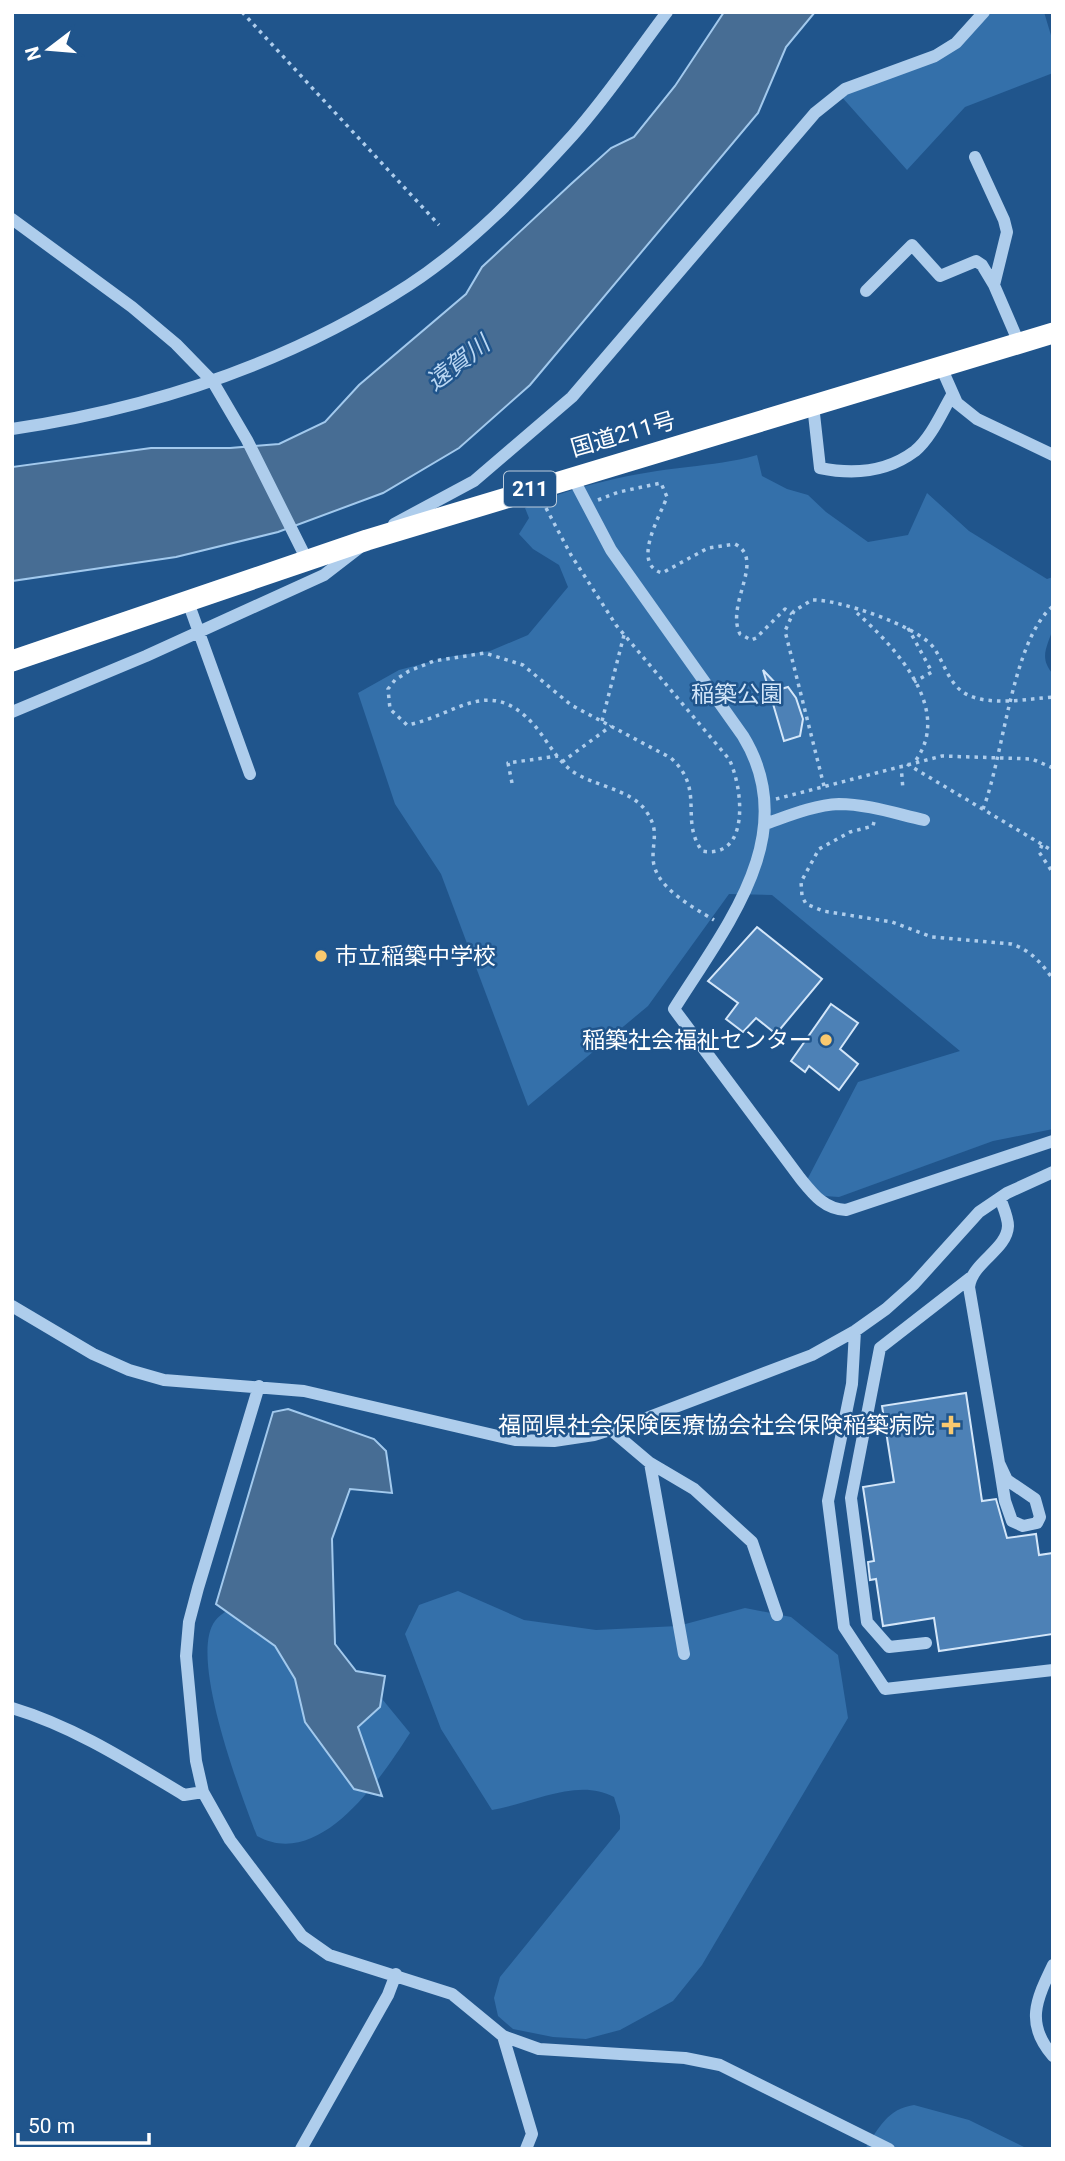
<svg xmlns="http://www.w3.org/2000/svg" width="1065" height="2161" font-family="Roboto,'Noto Sans JP',sans-serif">
<rect width="100%" height="100%" fill="#20558c"/>
<path fill="#3470aa" d="M984,12h60l9,30v31l-88,34 -58,63 -67,-75 116,-52z
M757,455l5,21 25,13 21,6 18,17 42,30 40,-7 19,-42 42,38 78,48 6,-2c0,16 3,36 0,51 -5,18 -15,29 0,46v455l-60,12 -154,56 -15,-1 -17,-16 51,-98 102,-31 -188,-156 -43,-1 -81,112 -120,100 -87,-232 -46,-70 -37,-111 41,-23 54,-14 37,-5 38,-16 40,-48 -9,-22 -26,-16 -14,-15 10,-16 -4,-10c51,-23 108,-35 163,-41 24,-3 45,-5 69,-12z
M458,1591l66,29 72,10 82,-4 67,-18 46,9 47,38 10,63 -146,247 -29,36 -53,29 -34,9 -33,-2 -40,-8 -15,-13 -4,-18 6,-21 120,-148v-13l-6,-19c-37,-20 -83,7 -122,13l-51,-81 -36,-95 14,-29z
M241,1601l137,93 32,39c-29,45 -90,138 -153,103 -16,-41 -69,-180 -42,-215 6,-8 19,-14 26,-20z
M914,2105l55,15 59,29h-163c14,-21 22,-40 49,-44z"/>
<path fill="#476d94" stroke="#a2c9ed" stroke-width="2" d="M724,12h91l-29,35 -28,66 -228,272 -71,63 -76,45 -105,39 -102,25 -164,24v-114l139,-19h79l49,-4 46,-22 34,-37 107,-91 16,-27 89,-83 40,-36 23,-11 41,-51z
M288,1409l86,30 12,12 6,42 -42,-4 -18,50 3,105 21,27 29,5 -5,31 -22,20 24,69 -28,-7 -49,-67 -10,-43 -20,-33 -59,-42 57,-192z"/>
<path fill="#4d81b6" stroke="#d3e6f9" stroke-width="2" d="M763,670l18,19 7,-2 8,11 7,21 -3,17 -16,5z
M757,927l65,52 -46,55 -20,-16 -13,14 -17,-13 12,-16 -30,-22z
M831,1004l27,19 -18,26 18,15 -19,26 -30,-24 -4,6 -14,-11z
M966,1393l16,108 14,-2 11,39 29,-4 3,21 14,-2v81l-114,17 -5,-33 -51,8 -7,-47 -6,1 -2,-18 6,-1 -11,-74 31,-5 -12,-76z"/>
<g fill="none" stroke-linecap="round" stroke-linejoin="round">
<path stroke="#aecdec" stroke-width="3.5" stroke-dasharray="3.5 5" stroke-linecap="butt" d="M242,12l197,213
M598,500l21,-8 42,-9 6,14c-7,19 -36,67 -5,76l46,-25 27,-4c31,16 -10,60 5,90l11,6 5,-2 29,-29 7,5
M546,508l25,47 45,70 113,134c14,28 22,101 -27,92 -23,-32 4,-61 -31,-93l-100,-53 -48,-40 -38,-12 -51,8 -25,10 -14,9 -7,9 2,20 17,16c49,-9 82,-51 127,0 13,15 22,34 38,46 21,15 59,18 74,40 13,19 7,27 7,46 0,30 40,50 61,63
M857,613c37,33 96,95 59,147
M908,628l24,44 -18,10
M602,721l22,-86
M562,762l49,-36
M907,764l146,87
M901,765l2,25
M512,783l-4,-20 50,-7
M824,786l-39,-155 9,-20 18,-11c26,-1 106,26 122,48 11,16 15,38 34,47 23,11 60,4 85,2
M776,799l166,-43 90,3 21,9
M983,809c21,-54 29,-169 70,-203
M874,822l-1,4 -23,6 -31,17 -18,33 1,14 4,8 17,7 69,11 40,15 79,7c20,6 30,19 42,35
M1042,845l-3,7 14,21"/>
<path stroke="#aecdec" stroke-width="12" d="M975,157l29,63 3,12 -13,53 25,58
M12,219l120,88 44,37 37,38 34,58 60,120
M866,291l46,-46 28,31 36,-15 6,4 12,20
M941,367l16,36 20,16 76,36
M813,405l7,63c34,7 67,4 95,-17 16,-13 27,-39 37,-56
M12,429c141,-21 277,-66 397,-144 60,-39 116,-97 164,-150 34,-38 63,-82 94,-123
M572,476l39,74 132,186c60,98 -17,190 -69,273l126,169c13,16 24,31 46,32l207,-69
M394,524l80,-43 98,-84 243,-284 30,-24 90,-33 21,-13 28,-31
M188,602l62,172
M12,712l134,-56 178,-81 35,-27
M765,824c23,-8 49,-19 74,-20 28,0 58,10 85,16
M12,1306l81,48 36,16 35,10 140,11 211,49 39,1 40,-6 42,-13 176,-67 43,-24 31,-22 28,-25 65,-72 28,-19 46,-21
M855,1331l-3,53 -24,117 16,126 41,62 168,-19
M259,1386l-61,202 -9,34 -3,34 10,105 7,31 27,48 72,96 27,19 123,39 51,42 36,13 146,9 35,7 169,84
M611,1430l39,33 34,191
M650,1463l44,26 58,53 25,73
M999,1463l6,38 7,20 11,5 14,-3 3,-6 -5,-18 -28,-19 -8,-17 -30,-176c3,-25 38,-37 39,-61 0,-9 -5,-19 -8,-28
M926,1643l-37,4 -22,-25 -16,-124 29,-150 90,-70
M12,1708c63,19 117,54 172,87l19,-3
M1053,1965c-17,35 -28,59 0,91
M503,2036l29,98 -6,15
M301,2149l87,-154 8,-21"/>
<path stroke="#fff" stroke-width="21" d="M12,661l355,-121 686,-207"/>
</g>
<g fill="#f9c96f" stroke="#20558c" stroke-width="2.5">
<circle cx="321" cy="956" r="7"/>
<circle cx="826" cy="1040" r="7"/>
<path d="M947.5 1414.5h7v7h7v7h-7v7h-7v-7h-7v-7h7z"/>
</g>
<g text-anchor="middle" stroke-width="5" stroke-linejoin="round" paint-order="stroke">
<rect fill="#20558c" stroke="#bcccdc" stroke-width="2" x="504" y="471.5" width="52" height="35" rx="5"/>
<g font-size="21" font-weight="bold" fill="#fff">
<text x="530" y="496">211</text>
</g>
<g font-size="23" fill="#fff" stroke="#20558c">
<text transform="translate(623 434) rotate(-16)" y="8">国道211号</text>
</g>
<g font-size="23" fill="#d3e6f9" stroke="#20558c">
<text x="737" y="702">稲築公園</text>
</g>
<g font-size="23" fill="#fff" stroke="#20558c" text-anchor="end">
<text x="335" y="964" text-anchor="start">市立稲築中学校</text>
<text x="812" y="1048">稲築社会福祉センター</text>
<text x="935" y="1433">福岡県社会保険医療協会社会保険稲築病院</text>
</g>
<g font-size="24" font-style="italic" fill="#bad7f3" stroke="#20558c">
<text transform="translate(458 363) rotate(-38)" y="8">遠賀川</text>
</g>
</g>
<rect width="1065" height="2161" fill="none" stroke="#ffffff" stroke-width="28"/>
<g transform="translate(49 49) rotate(254)" stroke="#20558c" stroke-width="5" paint-order="stroke">
<path d="M0-5L12 26L0 18L-12 26Z" fill="#ffffff"/>
<text y="-10" font-size="19" font-weight="bold" text-anchor="middle" fill="#ffffff">N</text>
</g>
<path d="M18 2133v10h131v-10" fill="none" stroke="#ffffff" stroke-width="3.5"/>
<text x="28" y="2133" font-size="21" fill="#ffffff" stroke="#20558c" stroke-width="5" paint-order="stroke">50 m</text>
</svg>
